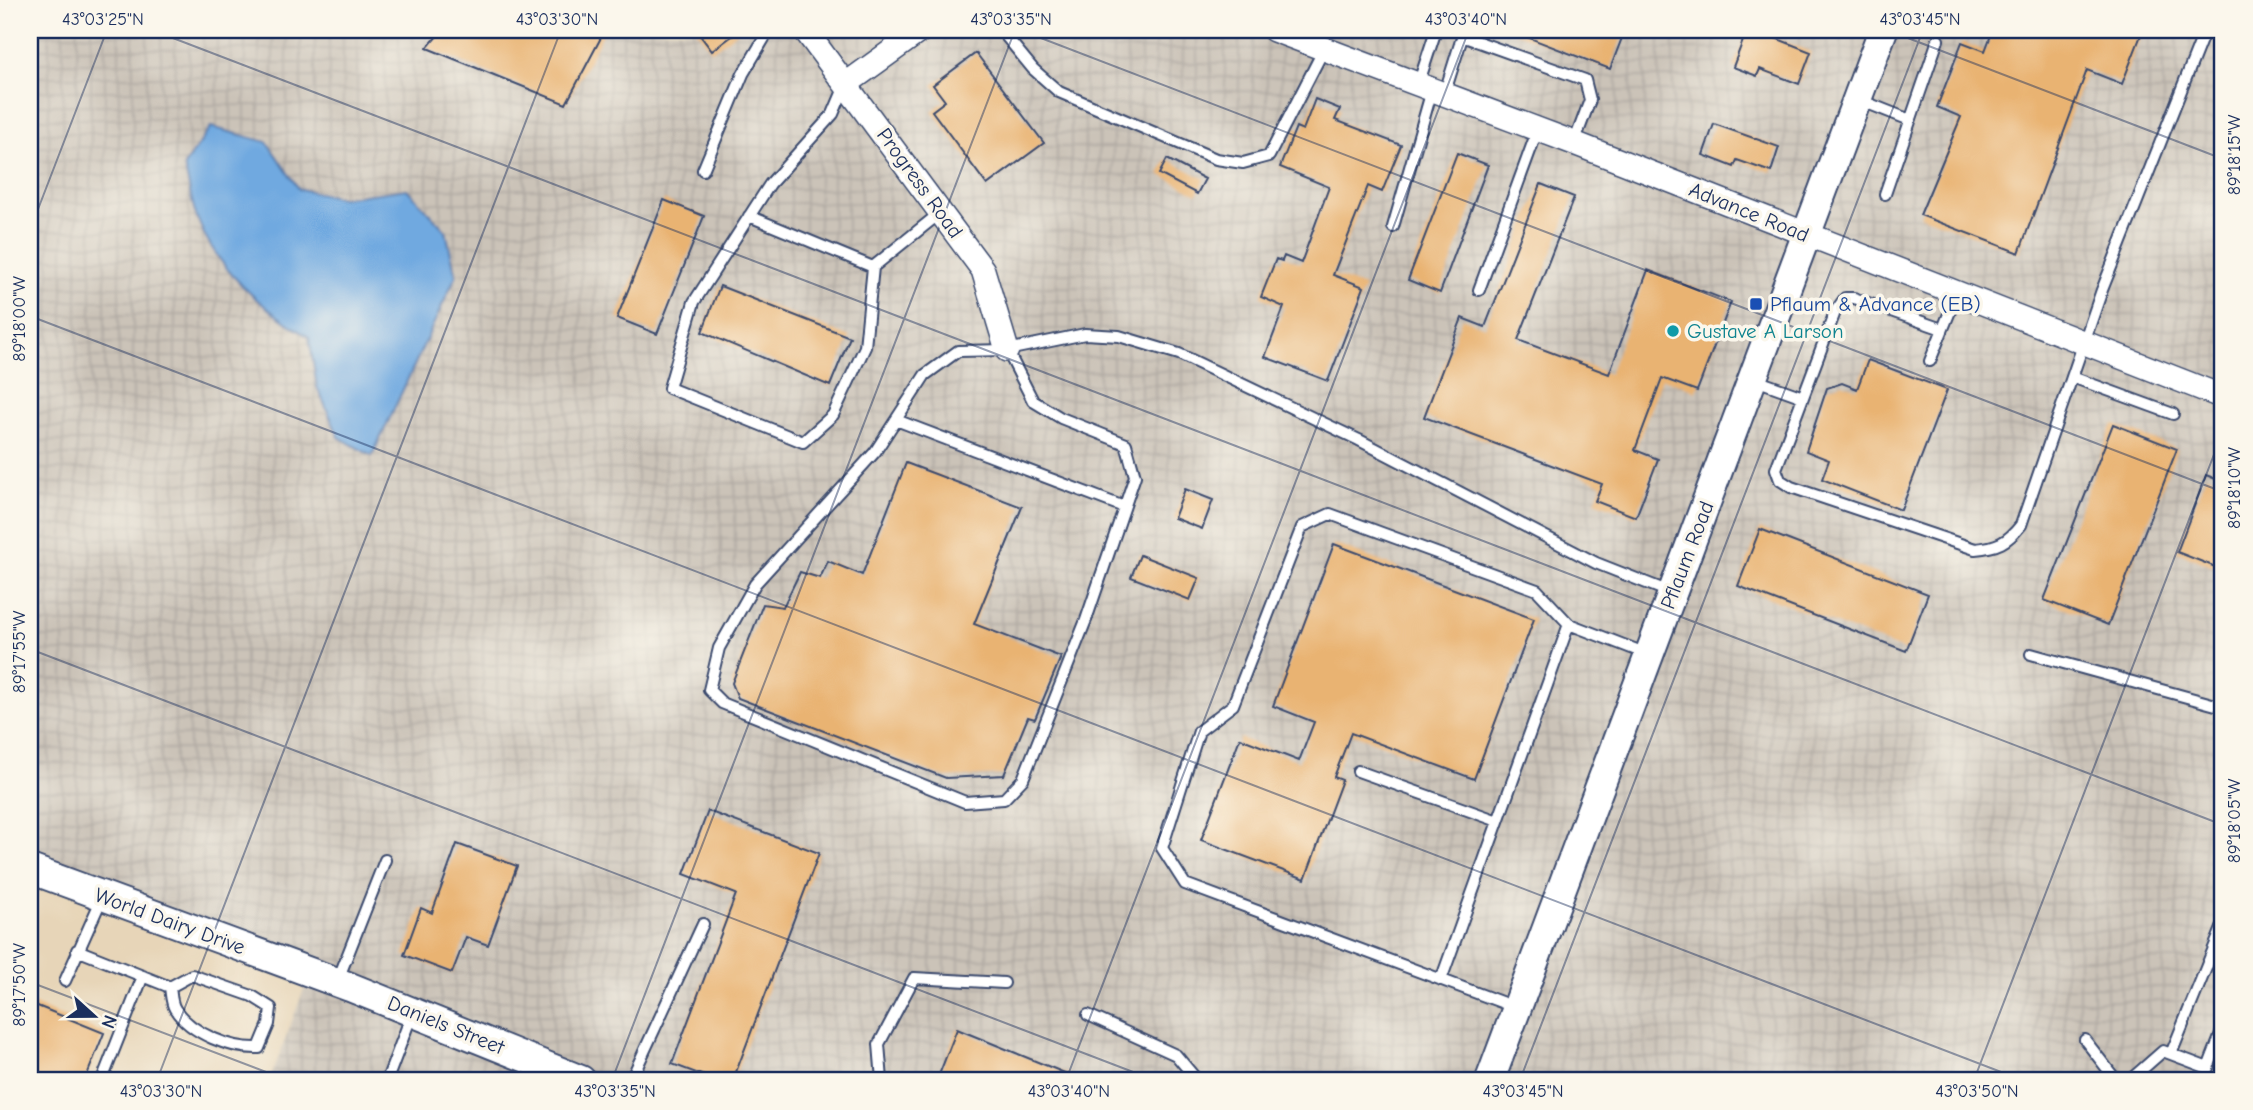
<svg xmlns="http://www.w3.org/2000/svg" width="2253" height="1110" font-family="'Comic Neue',sans-serif">
<defs>
<pattern id="industrial-grid" width="8" height="8" patternUnits="userSpaceOnUse" patternTransform="scale(1.75)"><rect width="8" height="8" fill="#cbc3b8"/><path d="M0 4h8M4 0v8" fill="none" stroke="#aea8a1"/></pattern>
</defs>
<rect width="100%" height="100%" fill="#fbf7ec"/>
<filter id="ink" filterUnits="userSpaceOnUse"><feTurbulence type="fractalNoise" baseFrequency=".0143" numOctaves="2"/><feDisplacementMap in="SourceGraphic" scale="14" xChannelSelector="R" yChannelSelector="G"/><feConvolveMatrix kernelMatrix="1 2 1 2 8 2 1 2 1" color-interpolation-filters="sRGB"/></filter>
<filter id="wash" filterUnits="userSpaceOnUse"><feTurbulence type="fractalNoise" baseFrequency=".00686" numOctaves="4" result="noise"/><feDisplacementMap in="SourceGraphic" scale="28" xChannelSelector="R" yChannelSelector="G"/><feGaussianBlur stdDeviation="1.57" result="paint"/><feColorMatrix in="noise" values="0 0 0 0 0 0 0 0 0 0 0 0 0 0 0 0 0 1.4 0 .05"/><feComposite in="paint" operator="in"/></filter>
<g filter="url(#wash)">
<rect width="100%" height="100%" fill="#efe3c5"/>
<path fill="#e7d5b8" d="M30,869l280,104 -40,107h-240z"/>
<path fill="url(#industrial-grid)" d="M30,30h2193v1050h-1953l40,-107 -280,-104z"/>
<path fill="#70a9e0" stroke="#466c9f" stroke-width="2" d="M211,127l56,15 32,47 43,9 65,-9 39,42 10,45 -84,180 -33,-19 -22,-50 -8,-50c-46,-28 -92,-67 -112,-119 -6,-16 -8,-35 -13,-52z"/>
<g id="blocks">
<path fill="#e9b372" d="M442,30h163l-39,74 -139,-56z
M696,30h44l-28,21z
M1509,30h116l-15,39z
M1747,30h8l56,22 -12,32 -39,-15 -3,7 -24,-9z
M1993,30h136l12,5 -19,49 -35,-14 -68,183 -99,-38 41,-98 -24,-10 25,-65 23,9z
M976,53l68,90 -57,42 -55,-74 13,-10 -12,-16z
M1315,99l25,10 -5,11 66,25 -19,47 -14,-6 -35,89 31,12 -36,94 -63,-24 19,-50 -23,-10 15,-38 6,2 2,-5 17,7 28,-76 -49,-20 16,-40 7,3z
M1714,124l65,23 -8,25 -34,-12 -3,7 -31,-12z
M1457,153l31,12 -48,128 -32,-13z
M1167,159l38,20 -8,15 -38,-20z
M1541,184l33,13 -56,143 91,34 39,-104 83,32 -34,89 -35,-13 -27,72 23,9 -22,58 -41,-16 7,-17 -178,-67 38,-99 23,9z
M664,200l40,16 -47,118 -40,-16z
M720,286l130,51 -20,49 -128,-54z
M1868,360l79,30 -46,120 -79,-31 7,-19 -23,-9 21,-63 15,-5 15,6z
M2113,424l64,25 -69,176 -64,-25z
M906,463l116,44 -48,117 87,33 -26,62 -7,-2 -24,58 -58,3 -208,-80 -6,-15 31,-79 20,3 17,-35 20,6 8,-17 34,14z
M2206,475l17,7v88l-46,-18z
M1185,489l28,11 -11,29 -28,-11z
M1760,529l168,65 -22,57 -168,-65z
M1334,544l200,75 -60,160 -123,-46 -17,44 8,3 -37,99 -104,-39 39,-102 59,23 15,-39 -41,-16z
M1140,555l59,23 -9,22 -59,-23z
M708,811l111,42 -86,227h-18l-43,-16 64,-170 -52,-20z
M457,844l60,22 -29,79 -22,-8 -14,36 -48,-18 17,-47 11,5z
M30,1003l74,30 -19,47h-55z
M957,1029l125,51h-128l-15,-5z"/>
</g>
</g>
<g filter="url(#ink)">
<use href="#blocks" fill-opacity="0" stroke="#3b4a6d" stroke-width="2"/>
<g fill="none" stroke-linecap="round" stroke-linejoin="round">
<g stroke="#3b4a6d" stroke-width="14">
<path id="service" d="M1001,30l32,39 26,23 157,67 27,4 26,-7 55,-107
M1462,36l123,44 5,20 -16,43
M1418,85l18,-55
M845,86l-12,28 -63,70 -76,118 -25,86 134,54 30,-27 32,-68 8,-80 67,-54
M1444,95l20,-64
M1857,99l53,21
M703,170l40,-96 26,-44
M1885,194l53,-154
M749,216l124,51
M1393,227l39,-137
M1479,290l59,-161
M1942,329l-88,-31h-9l-10,14 -59,157 4,11 11,7 184,62c22,-2 32,-6 46,-24l81,-235 103,-260
M1007,350l26,51 28,17 65,26 9,32 -49,144 -63,159 -19,20 -39,3 -243,-99 -13,-13 10,-42 36,-64 120,-132 50,-77 33,-24 49,-1 78,-16 34,2 60,18 180,86 237,123 76,30
M1930,361l27,-67
M2072,377l101,37
M1753,379l50,18
M896,420l228,87
M2031,654l192,53
M1358,771l140,50
M77,950l93,37 22,-12 60,21 19,12 -2,16 -10,24c-28,1 -68,-14 -84,-39 -4,-6 -4,-16 -5,-22
M1441,980l128,-356
M65,981l37,-83
M337,982l48,-122
M1517,1008l-332,-124 -23,-36 37,-117 34,-26 69,-178 28,-13 207,76 32,34 78,30
M1088,1015l88,40 21,25
M2085,1040l31,40
M2171,1054l52,-128
M102,1080l41,-104
M387,1080l25,-66
M631,1080l72,-156
M882,1080l-3,-36 35,-66 90,5
M2130,1080l33,-29 45,17 15,-39"/>
</g>
<g stroke="#3b4a6d" stroke-width="26">
<path id="minor" d="M805,30l178,240 24,80
M1274,30l300,113 649,254
M846,84l75,-54"/>
</g>
<g stroke="#3b4a6d" stroke-width="32">
<path id="tertiary" d="M30,869l320,118 231,93
M1490,1080l393,-1050"/>
</g>
<use href="#service" stroke="#fff" stroke-width="10"/>
<use href="#minor" stroke="#fff" stroke-width="23"/>
<use href="#tertiary" stroke="#fff" stroke-width="28"/>
</g>
</g>
<path fill="none" stroke="#1b2f5e" stroke-width="2" stroke-opacity="0.45" d="M152,30l2071,795M1020,30l1203,462M1887,30l336,129M30,230l77,-200M30,316l1992,764M30,649l1124,431M30,982l257,98M157,1080l404,-1050M612,1080l403,-1050M1066,1080l403,-1050M1520,1080l403,-1050M1974,1080l249,-649"/>
<rect fill="#1a4fb4" stroke="#fbf7ec" stroke-width="2.5" x="1749" y="297" width="14" height="14" rx="3.5"/>
<circle fill="#0f9aa8" stroke="#fbf7ec" stroke-width="2.5" cx="1673" cy="331" r="7"/>
<g text-anchor="middle" stroke-width="7" stroke-linejoin="round" paint-order="stroke">
<g font-size="21" fill="#1b2f5e" stroke="#fbf7ec">
<text transform="translate(920 183) rotate(54)" y="7">Progress Road</text>
<text transform="translate(1749 212) rotate(22)" y="7">Advance Road</text>
<text transform="translate(1687 555) rotate(-69)" y="7">Pflaum Road</text>
<text transform="translate(170 921) rotate(20)" y="7">World Dairy Drive</text>
<text transform="translate(446 1025) rotate(22)" y="7">Daniels Street</text>
</g>
<g font-size="21" fill="#164399" stroke="#fbf7ec" text-anchor="start">
<text x="1770" y="311">Pflaum &amp; Advance (EB)</text>
</g>
<g font-size="21" fill="#0d838f" stroke="#fbf7ec" text-anchor="start">
<text x="1687" y="338">Gustave A Larson</text>
</g>
</g>
<rect width="2253" height="1110" fill="none" stroke="#fbf7ec" stroke-width="77"/>
<g transform="translate(94 1016) rotate(111)" stroke="#fbf7ec" stroke-width="5" paint-order="stroke">
<path d="M0-5L12 26L0 18L-12 26Z" fill="#1b2f5e"/>
<text y="-10" font-size="19" font-weight="bold" text-anchor="middle" fill="#1b2f5e">N</text>
</g>
<rect x="38" y="38" width="2176" height="1034" fill="none" stroke="#1b2f5e" stroke-width="2.5"/>
<g font-size="18" text-anchor="middle" fill="#1b2f5e">
<text x="103" y="25">43°03'25"N</text>
<text x="557" y="25">43°03'30"N</text>
<text x="1011" y="25">43°03'35"N</text>
<text x="1466" y="25">43°03'40"N</text>
<text x="1920" y="25">43°03'45"N</text>
<text transform="translate(2234 155) rotate(-90)" y="6">89°18'15"W</text>
<text transform="translate(19 319) rotate(-90)" y="6">89°18'00"W</text>
<text transform="translate(2234 488) rotate(-90)" y="6">89°18'10"W</text>
<text transform="translate(19 652) rotate(-90)" y="6">89°17'55"W</text>
<text transform="translate(2234 821) rotate(-90)" y="6">89°18'05"W</text>
<text transform="translate(19 985) rotate(-90)" y="6">89°17'50"W</text>
<text x="161" y="1097">43°03'30"N</text>
<text x="615" y="1097">43°03'35"N</text>
<text x="1069" y="1097">43°03'40"N</text>
<text x="1523" y="1097">43°03'45"N</text>
<text x="1977" y="1097">43°03'50"N</text>
</g>
</svg>
